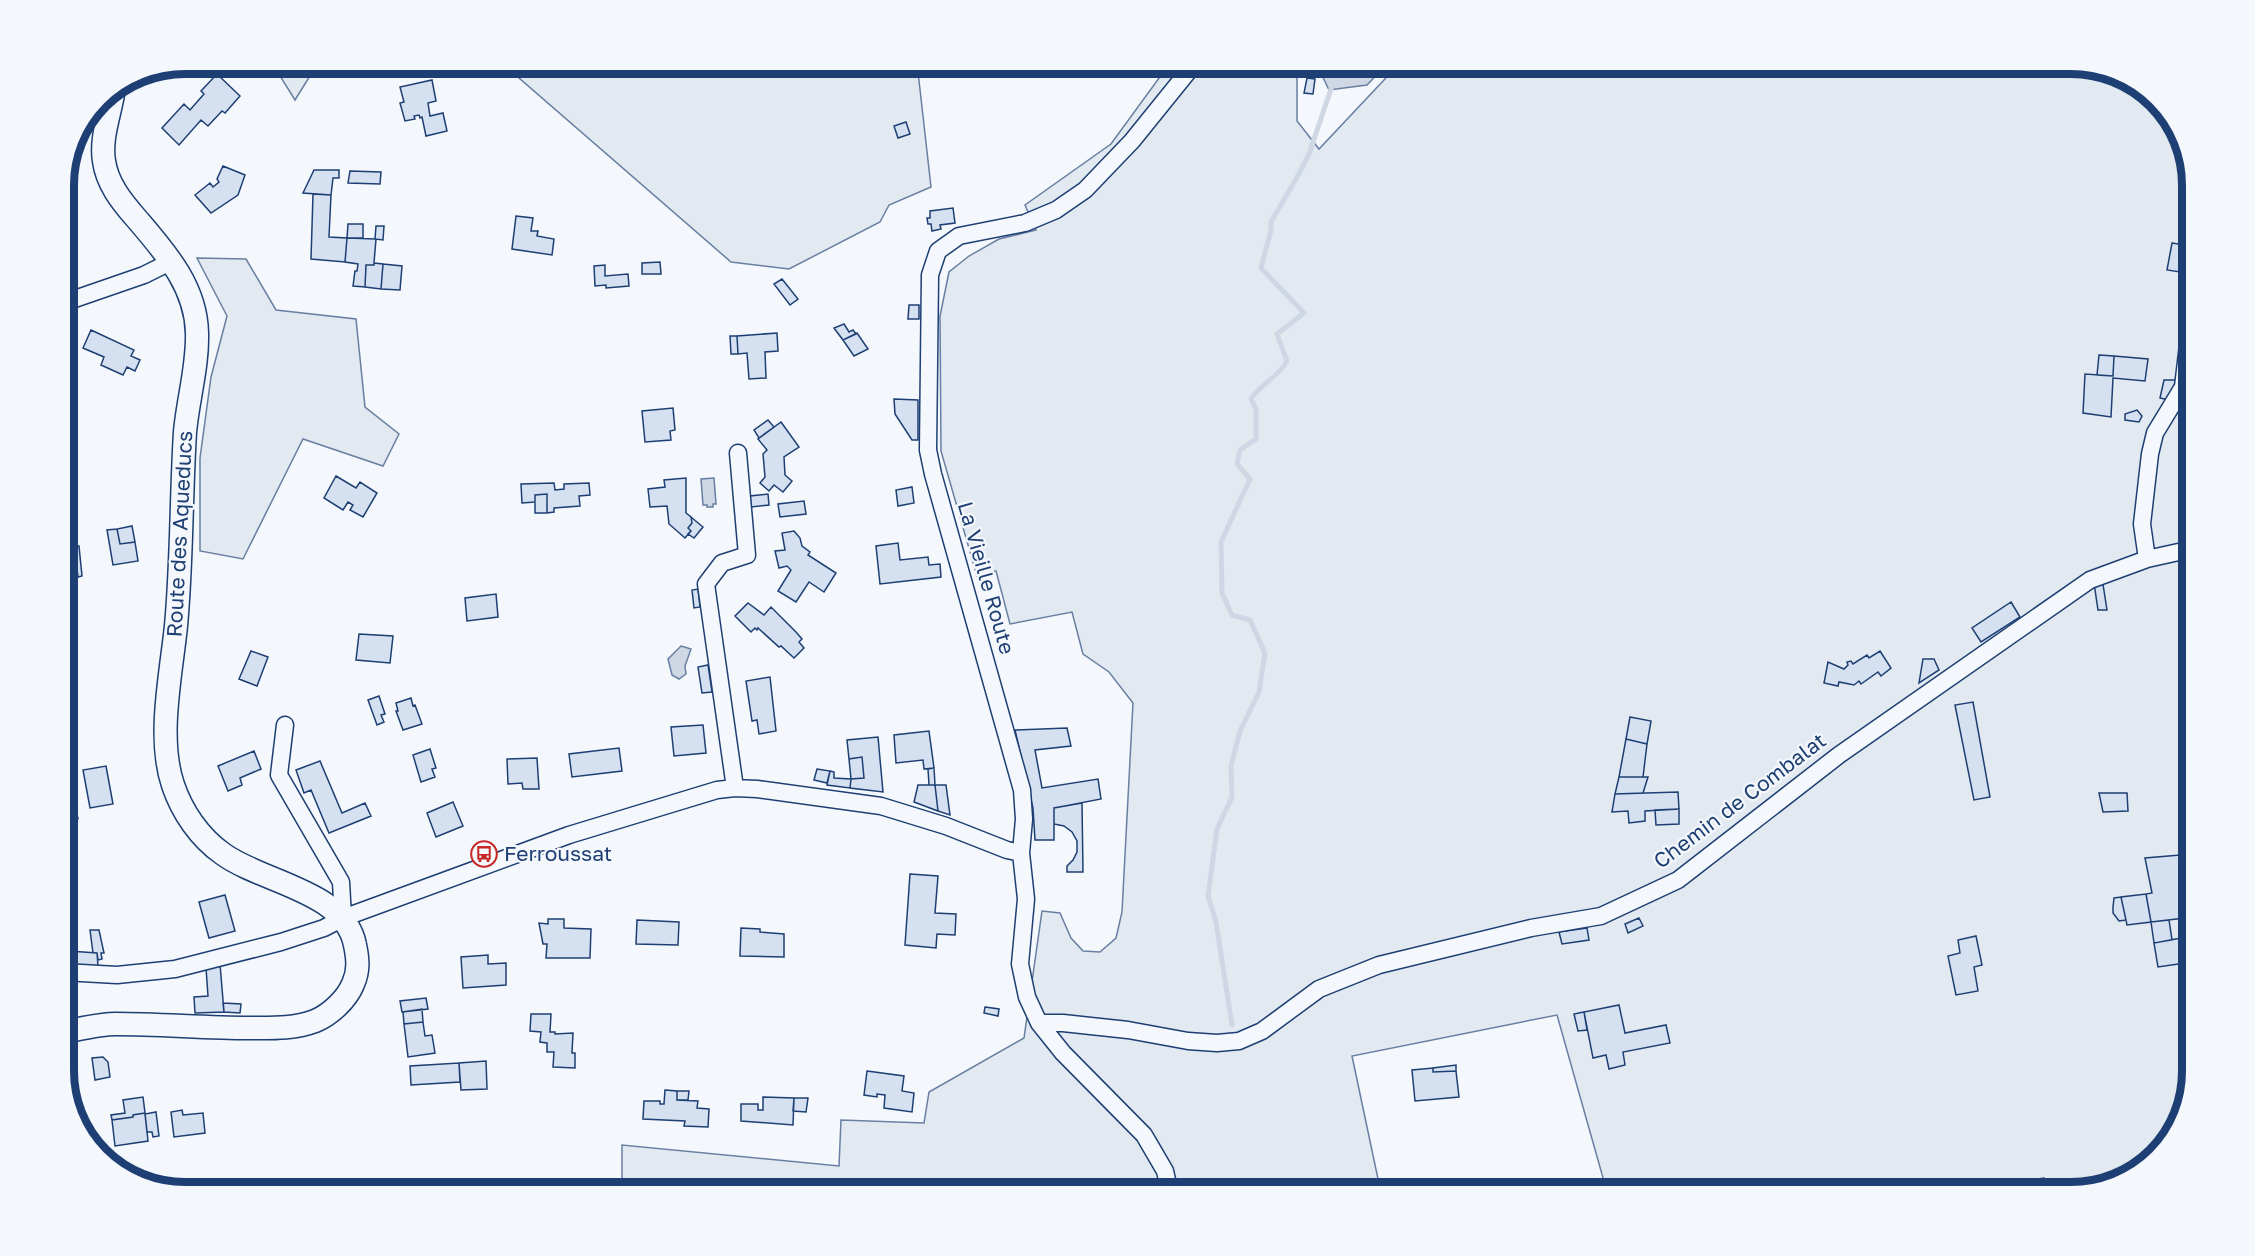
<svg xmlns="http://www.w3.org/2000/svg" width="2255" height="1256" font-family="'Golos Text',sans-serif">
<rect width="100%" height="100%" fill="#f4f7fb"/>
<path fill="#e3e9f0" stroke="#687fa3" stroke-width="1.5" d="M272,63h46l-23,37z
M490,63h427l14,124 -42,18 -9,17 -91,47 -58,-7 -219,-190z
M1170,63h127v58l22,28 81,-86h671l60,16 45,44 16,54v895l-16,60 -44,45 -61,16 -464,-1 -50,-177 -205,41 29,137h-881l3,-9 119,-3v-36l217,21 2,-46 83,3 5,-31 95,-54 18,-127 18,2 11,25 12,13 17,1 16,-14 6,-26 11,-209 -24,-31 -26,-18 -11,-42 -62,12 -14,-53 -19,5 -36,-125 -1,-135 9,-44 20,-16 30,-17 37,-9 -11,-25 86,-61z
M197,258l49,1 30,51 80,9 9,88 34,27 -16,32 -80,-27 -60,120 -43,-8v-93l11,-81 16,-61z"/>
<path fill="#cfd7e4" stroke="#687fa3" stroke-width="1.5" d="M1318,63h70l-21,22 -38,5 -11,-23z
M714,478l2,26h-3v3h-6v-2h-4l-2,-26z
M681,646l10,3 -6,17 1,8 -7,5 -7,-4 -4,-16z"/>
<g fill="none" stroke-linecap="round" stroke-linejoin="round">
<path stroke="#cfd7e4" stroke-width="5" d="M1232,1025l-16,-103 -8,-26 9,-67 15,-32 -1,-31 9,-35 19,-39 6,-39 -15,-33 -18,-5 -10,-22 -1,-51 29,-63 -13,-15 3,-14 16,-11v-30l-5,-10c10,-16 28,-22 36,-38l-10,-27 27,-21 -43,-45 10,-38v-8l25,-43 13,-25 23,-68"/>
</g>
<path fill="#d5e0f0" stroke="#1d3f73" stroke-width="1.5" d="M178,64l-2,10 -17,-5v-1z
M217,74l23,22 -15,17 -3,-2 -14,15 -7,-6 -22,25 -17,-17 22,-24 6,6 14,-16 -3,-3z
M1307,78l8,1 -2,15 -9,-1z
M432,80l4,21 -8,2 2,13 13,-3 4,18 -21,5 -4,-19 -2,1 -1,-3 -5,1 1,3 -10,2 -5,-18 4,-1 -4,-15z
M906,122l4,12 -12,4 -4,-12z
M223,166l22,9 -7,20 -27,18 -16,-18 15,-12 3,4 6,-5 -2,-3z
M314,170h25v8h-6l-2,17 -28,-2z
M350,171l31,1 -1,12 -32,-1z
M313,194l18,1 -2,42 18,1 -2,24 -34,-3z
M953,208l2,15 -15,2 1,4 -9,2 -1,-7h-3l-1,-6h3v-7z
M516,216l17,2 -2,13h7l-1,5 17,3 -2,16 -40,-6z
M348,224h15v14h-16z
M376,226h8l-1,14 -7,-1 -2,24v2h-8l-1,22 -12,-1 2,-15h2l1,-7 -13,-2 2,-24 28,1z
M2172,243l13,2 -5,27 -13,-2z
M660,262l1,12h-19v-11z
M374,263l9,1 -2,25 -16,-2 1,-22h8z
M383,264l19,2 -2,24 -19,-1z
M605,265v11l23,-2 1,12 -23,2v-3l-11,1 -1,-20z
M782,279l16,20 -8,6 -16,-21z
M909,305h10v14h-11z
M844,324l5,8 4,-2 3,4 -13,6 -9,-12z
M91,330l43,20 -3,6 9,4 -5,11 -8,-4 -4,8 -22,-10 3,-8 -21,-9z
M777,333l1,18 -13,1 1,26 -17,1 -2,-26 -9,1 -1,-18z
M857,333l11,16 -14,7 -11,-16z
M730,336h7l1,18h-7z
M2099,355l15,1 -1,20 -16,-1z
M2114,356l34,3 -3,22 -32,-3 -2,39 -28,-4 2,-39 28,2z
M2164,380h12l-7,20 -9,-2z
M894,399l24,1v40h-6l-17,-26z
M673,408l2,22 -5,1 1,9 -26,2 -3,-31z
M2137,410l5,6 -3,6 -14,-2v-6z
M768,420l6,7 -15,11 -5,-8z
M781,422l18,25 -15,10 1,18 7,6 -9,11 -9,-7 -5,6 -9,-8 5,-6 -2,-23 4,-4 -9,-11z
M336,476l20,12 4,-6 17,11 -14,24 -13,-7 3,-5 -5,-3 -5,8 -19,-12z
M686,478v35l5,4 1,6 -4,5 3,3 -6,7 -16,-14 -2,-18 -17,1 -2,-18 17,-2 -1,-7z
M554,483l1,7 9,-1v-5l25,-1 1,12 -11,1 1,10 -26,2v4l-7,1v-19l-12,1v7l-13,1 -1,-19z
M912,487l2,16 -16,3 -2,-16z
M547,494v19h-12v-18z
M768,494l1,11 -18,2 -1,-11z
M804,501l2,13 -26,3 -2,-13z
M691,517l12,10 -9,11 -6,-4 3,-3 -3,-3 4,-5z
M132,526l3,16 -15,2 -3,-15z
M117,529l3,15 15,-2 3,19 -25,4 -6,-35z
M794,531l6,7 2,8 8,6 -2,3 28,18 -12,19 -15,-10 -13,20 -18,-11 13,-21 -4,-4 -8,2 -4,-17 10,-1 -3,-17z
M898,543l2,17 28,-3 1,8 11,-1 1,13 -61,7 -4,-38z
M79,546l3,30 -4,1 -3,-24 -12,1v-6z
M75,553l3,24 -15,2v-25z
M2102,578l5,32h-9l-4,-27z
M698,589l2,18 -6,1 -2,-18z
M496,594l2,23 -31,4 -2,-23z
M2011,602l9,15 -39,25 -9,-14z
M748,603l16,12 7,-8 25,25 6,7 -3,3 5,6 -10,10 -13,-12 -2,1 -21,-19 -1,2 -2,-2 -4,4 -16,-16z
M359,634l34,2 -3,27 -34,-3z
M251,651l17,6 -11,29 -18,-7z
M1880,651l11,17 -10,8 -3,-4 -17,12 -2,-3 -5,4 -15,-3 -1,4 -14,-3 4,-21 16,7 4,-4 -1,-3 4,-1 2,3 14,-9 2,3z
M1923,659h11l5,11 -20,13z
M708,665l4,27 -10,1 -4,-26z
M770,677l6,54 -17,3 -2,-14 -5,1 -6,-40z
M379,696l6,18 -4,1 3,7 -7,3 -9,-25z
M411,698l2,8 2,-1 7,19 -19,6 -7,-19h2l-2,-8z
M1973,702l17,95 -16,3 -19,-95z
M1630,717l21,4 -4,23 -21,-5z
M703,725l3,28 -32,3 -3,-29z
M1067,728l4,18 -36,4 7,38 56,-9 3,20 -47,9v32h-19l-2,-32 -18,-78z
M929,731l5,37 -10,1 -1,-9 -27,3 -2,-28z
M878,737l5,55 -33,-4 1,-9 13,-1 -2,-21 -13,2 -2,-19z
M1626,739l21,5 -4,33h-24z
M619,748l3,23 -50,6 -3,-23z
M430,749l6,19 -4,1 3,8 -14,5 -8,-27z
M254,751l7,18 -21,9 2,7 -14,6 -10,-25z
M862,757l2,21 -13,1 -2,-20z
M537,758l2,31h-16l-1,-6 -14,1 -1,-25z
M320,761l22,52 23,-10 6,13 -42,17 -18,-43 -7,3 -8,-23z
M106,766l7,38 -23,4 -7,-38z
M934,768l1,17h-6l-1,-16z
M817,769l13,2 -3,12 -13,-3z
M830,771l4,1v6l17,1 -1,9 -23,-3z
M1619,777h29l-5,16 -28,1z
M918,785h17l3,26 -24,-9z
M935,785h11l4,30 -12,-4z
M1678,792l1,17 -34,2v10l-16,2 -1,-12 -16,1 3,-18z
M2099,793h28l1,18 -25,1z
M73,795l5,24 -15,4v-26z
M453,802l10,24 -27,11 -9,-24z
M1082,803l1,69h-16v-6l6,-6 4,-8v-11l-5,-9 -8,-6 -10,-2v-16z
M1679,809v15l-23,1 -1,-15z
M2192,854v41l-2,-3 -9,2 4,24 -34,4 -5,-28 6,-1 -7,-35z
M910,874l28,2 -3,37 21,1 -1,21 -18,-1 -1,14 -31,-3z
M2146,894l5,28 -24,3 -6,-28z
M225,895l10,36 -26,7 -10,-36z
M2121,897l5,23 -7,1 -6,-8v-6l1,-9z
M1639,918l4,8 -15,7 -3,-9z
M548,919h16v9l27,1 -1,29h-44l1,-14h-4l-4,-21 9,1z
M637,920l42,2 -1,23 -42,-1z
M2169,920l3,20 -18,3 -3,-21z
M741,928l19,1v3l24,2v23l-44,-1z
M1587,928l2,12 -27,4 -3,-12z
M90,930h9l5,23h-3l1,6 -4,1 -1,-7h-4z
M1976,936l6,29 -8,2 4,24 -22,4 -8,-39 12,-3 -2,-13z
M2192,936v26l-34,5 -4,-24z
M69,951l28,2 1,13 -29,-1z
M488,955v9l18,-1v22l-43,3 -2,-31z
M220,964l4,48 -29,1 -1,-16 14,-1 -2,-28z
M426,998l2,11 -26,3 -2,-11z
M223,1003l18,1 -1,9 -16,-1z
M1619,1005l6,28 41,-8 4,18 -47,9 2,13 -16,4 -3,-14 -13,3 -9,-46z
M985,1007l14,2 -1,7 -14,-3z
M422,1009l1,13 -19,2 -1,-12z
M1584,1012l3,18 -9,1 -4,-17z
M531,1014h20l-1,18h5v2l18,-1 -1,20h3v15l-22,-1 1,-15h-7v-9l-7,-1 1,-10 -11,-1z
M423,1022l2,14 7,-1 3,18 -27,4 -4,-33z
M103,1057l5,5 2,15 -15,3 -3,-22z
M486,1061l1,28 -26,1 -2,-27z
M459,1063l1,19 -49,3 -1,-19z
M1456,1065v6l-23,1v-4z
M1433,1068v4l23,-1 3,26 -44,4 -3,-31z
M867,1071l37,5 -2,15 12,2 -2,19 -28,-4 1,-13 -8,-1v3l-13,-2z
M665,1090l12,1v9l21,1 -1,7 12,1 -1,18 -24,-1 1,-5 -42,-2 1,-18h16v3h4z
M677,1091h12l-1,9h-11z
M143,1097l2,16 -12,2v2l-21,3 -1,-5 14,-2 -2,-13z
M763,1097l31,1 -1,27 -52,-4v-17h17v6h5z
M794,1098h14l-2,14 -13,-1z
M182,1110l1,5 20,-2 2,20 -31,4 -3,-25z
M156,1112l3,24 -6,1 -1,-5h-5l-2,-18z
M145,1113l3,28 -33,5 -3,-26 21,-3v-2z
M2044,1178l1,5 -3,4 -10,-1 -1,-6z
M1412,1180l2,8 6,-2v-3l8,-2 3,12h-34l-2,-9z"/>
<g fill="none" stroke-linecap="round" stroke-linejoin="round">
<g stroke="#1d3f73" stroke-width="19">
<path id="street" d="M63,303l81,-28 28,-14
M2147,559l-5,-35 8,-70 5,-21 28,-46 9,-76
M285,725l-6,50 62,107 2,36
M735,788l-29,-204 16,-21 25,-8 -9,-102
M63,972l54,3 58,-6 106,-27 43,-14 19,-10 226,-83 148,-45 18,-2 22,1 124,17 65,20 61,24 14,3
M1039,1023h24l65,7 60,11 29,2 22,-2 23,-10 57,-42 60,-24 152,-37 70,-12 77,-36 161,-125 251,-175 57,-21 45,-10
M1170,1193l-5,-22 -21,-36 -81,-82 -24,-30 -12,-26 -7,-33 6,-65 -5,-46 3,-34 -2,-29 -89,-316 -5,-24 2,-175 8,-24 21,-15 66,-13 31,-13 29,-20 47,-49 63,-78"/>
</g>
<g stroke="#1d3f73" stroke-width="25">
<path id="secondary" d="M63,1032c17,-3 36,-8 53,-8 44,0 89,4 133,4 23,0 45,1 66,-7 15,-6 32,-22 38,-37 6,-13 5,-25 2,-39 -10,-54 -92,-62 -132,-91 -23,-16 -41,-42 -50,-69 -16,-47 -2,-110 3,-159 6,-65 5,-129 9,-194 3,-33 13,-66 12,-99 -1,-47 -32,-81 -61,-115 -15,-17 -29,-35 -32,-57 -4,-24 7,-49 10,-73"/>
</g>
<use href="#street" stroke="#f4f7fb" stroke-width="16"/>
<use href="#secondary" stroke="#f4f7fb" stroke-width="22"/>
</g>
<defs>
<g id="bus-ring" transform="scale(1.35)"><circle r="9.5" fill="#f4f7fb" stroke="#c62828" stroke-width="1.5"/><path d="M-5-6H5V4H4V6H2V4H-2V6H-4V4H-5ZM-3.5-4V0h7V-4ZM-3.5 1.2v1.5H-2V1.2ZM2 1.2v1.5H3.5V1.2Z" fill="#c62828"/></g>
</defs>
<g fill-rule="evenodd">
<use href="#bus-ring" x="484" y="854"/>
</g>
<g text-anchor="middle" stroke-width="4.5" stroke-linejoin="round" paint-order="stroke">
<g font-size="21" fill="#1d3f73" stroke="#f4f7fb">
<text transform="translate(180 534) rotate(-87)" y="7">Route des Aqueducs</text>
<text transform="translate(986 578) rotate(74)" y="7">La Vieille Route</text>
<text transform="translate(1740 801) rotate(-37)" y="7">Chemin de Combalat</text>
</g>
<g font-size="21" fill="#1d3f73" stroke="#f4f7fb" text-anchor="start">
<text x="504" y="861">Ferroussat</text>
</g>
</g>
<path d="M0 0H2255V1256H0ZM185 74H2071A111 111 0 0 1 2182 185V1071A111 111 0 0 1 2071 1182H185A111 111 0 0 1 74 1071V185A111 111 0 0 1 185 74Z" fill="#f4f7fb" fill-rule="evenodd"/>
<path fill="none" stroke="#1d3f73" stroke-width="8" d="M185 74H2071A111 111 0 0 1 2182 185V1071A111 111 0 0 1 2071 1182H185A111 111 0 0 1 74 1071V185A111 111 0 0 1 185 74Z"/>
</svg>
